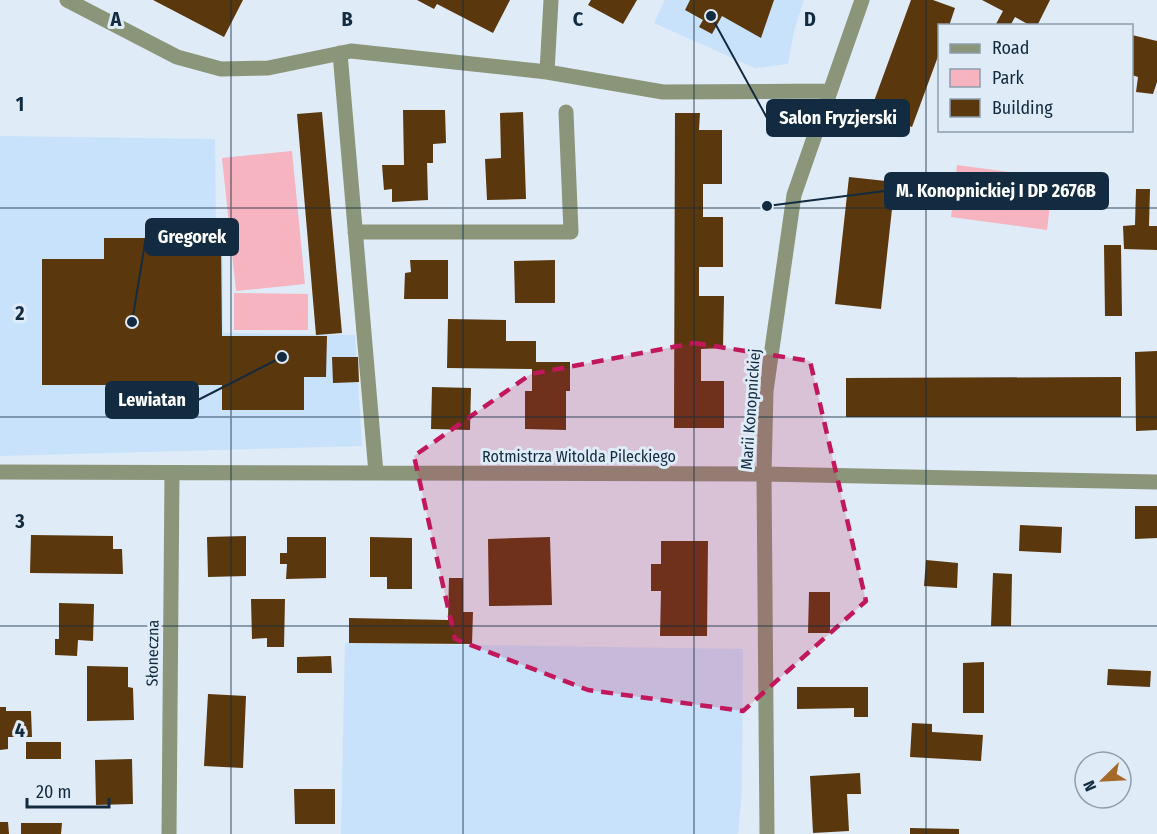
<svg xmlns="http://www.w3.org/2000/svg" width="1157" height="834" font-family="'Fira Sans Condensed',sans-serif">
<rect width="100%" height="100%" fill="#dfebf6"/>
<path fill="#c7e2fa" d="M665,0h139l-10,31 -6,33 -33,4 -101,-45z
M0,136l215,3 1,92 7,3v99l132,2 7,111 -362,10z
M345,643l398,6 -1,142 -4,43h-397z"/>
<path fill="#f6b3c0" d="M292,151l13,133 -69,7 -14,-133z
M957,165l96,13 -6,52 -96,-13z
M234,293l74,1v36h-74z"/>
<path fill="#5a370c" d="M153,0h90l-19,37z
M417,0h93l-17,33 -56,-29 -3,5z
M591,0h46l-14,24 -35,-19z
M690,0h84l-13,38 -39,-22 -10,18 -13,-7 4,-7 -18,-10z
M911,0h22l22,8 -6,18h-9v25l-28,76 -42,-15z
M982,0h68l-13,26h-6l-16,-9 -5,9h-11l-3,-2 7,-13z
M1132,35l25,6v41l-4,12 -17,-2 2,-15 -6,-2z
M403,110h42l1,33 -13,1v19h-6l1,37 -36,2v-13l-8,1 -2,-25h22z
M322,112l20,221 -26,2 -19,-221z
M523,112l3,87 -39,1 -2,-41 16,-1 -1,-45z
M675,113h25l-1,17h23v54h-19v33h20v50h-24v29h25l-1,52 -22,1v32h23v47h-50z
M849,177l46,5 -14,127 -46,-5z
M1136,189h14l-1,37h8v24l-33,-1 -1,-23 12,-1z
M104,238h117l1,98h105l-1,41h-22v33h-82v-25h-180v-126h62z
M1104,245h17l1,71h-17z
M410,260h38v39h-44l1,-26 6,-1z
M555,260v43h-40l-1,-42z
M448,319l58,1v21h30v21h34v29h-4v39l-41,-1v-38h7v-22l-85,-1z
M1157,351v79l-21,1 -1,-79z
M332,357h26l1,25 -26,1z
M1121,377v40h-275v-39z
M432,387l39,1 -1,42 -39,-1z
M1135,506h22v32l-22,1z
M1020,525l42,2 -1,26 -42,-2z
M31,535l82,1v13h9l1,25 -93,-1z
M246,536v40l-38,1 -1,-40z
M287,537h39v41l-40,1 1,-15h-7v-11h7z
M370,537l42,1v51h-25v-12h-17z
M550,537l2,68 -63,1 -1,-67z
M661,541h47l-1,95h-47l1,-45h-10v-27h10z
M926,560l32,3 -1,25 -33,-2z
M993,573l19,1 -1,52h-20z
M449,578h14v34h10l-1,32 -123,-1v-25l99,2z
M809,592h21v41h-22z
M251,599h34l-1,48h-17v-9l-15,1z
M59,603l35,1 -1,37 -15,-1 -1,16 -22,-1v-16h4z
M331,656l1,17h-35v-16z
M984,662v51h-21v-50z
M87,666l41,1v20l5,1 1,32 -47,1z
M1108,669l43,2 -1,16 -43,-2z
M797,687h71v30h-14v-9l-57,1z
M208,694l38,2 -3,72 -39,-2z
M0,707h6v4h25l1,26h-24v12l-8,1z
M912,723l20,1v8l51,3 -2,26 -71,-4z
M26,742h35v17h-35z
M132,759l1,45 -37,1 -1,-45z
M860,773l1,21h-14l2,37 -36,2 -3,-57z
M294,789h41v35h-40z
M0,822h8l1,12h-9z
M21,823h41l-1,11h-40z
M910,828l49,1v5h-49z"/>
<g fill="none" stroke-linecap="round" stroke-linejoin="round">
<path stroke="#8a957a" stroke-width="15" d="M67,0l110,57 44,12 47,-1 83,-17 196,21 116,20 167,-1
M340,53l36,420
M547,72l4,-72
M355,232h216l-5,-120
M0,472l764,2 393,8
M169,834l3,-361
M767,834l-3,-360 2,-83 28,-196 68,-195"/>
</g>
<path fill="#c2185b" fill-opacity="0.2" stroke="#c2185b" stroke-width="4.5" stroke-dasharray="12 8" stroke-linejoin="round" d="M694,343l116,18 56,240 -123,110 -155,-21 -133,-51 -41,-183 117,-82z"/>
<path fill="none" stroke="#122b40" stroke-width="1.5" stroke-opacity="0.55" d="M231,0v834M463,0v834M694,0v834M926,0v834M0,208h1157M0,417h1157M0,626h1157"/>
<g text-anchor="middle" stroke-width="6" stroke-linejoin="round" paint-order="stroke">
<g font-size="16" fill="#122b40" stroke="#dfebf6">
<text transform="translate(750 409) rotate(-86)" y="6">Marii Konopnickiej</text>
<text x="579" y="462">Rotmistrza Witolda Pileckiego</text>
<text transform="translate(152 653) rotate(-89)" y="6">Słoneczna</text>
</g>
</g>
<g font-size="20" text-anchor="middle" font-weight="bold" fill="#122b40" stroke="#dfebf6" stroke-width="6" stroke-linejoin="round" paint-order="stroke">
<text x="116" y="26">A</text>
<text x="347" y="26">B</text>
<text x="578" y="26">C</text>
<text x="810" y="26">D</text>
<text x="20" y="111">1</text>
<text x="20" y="320">2</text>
<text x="20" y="528">3</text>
<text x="20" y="737">4</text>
</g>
<path fill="none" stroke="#122b40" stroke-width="2" d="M711 16L767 118M767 206L885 191M132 322L146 237M282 357L198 400"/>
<g fill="#122b40" stroke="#dfebf6" stroke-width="2">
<circle cx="711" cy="16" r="6"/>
<circle cx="767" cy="206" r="6"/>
<circle cx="132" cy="322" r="6"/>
<circle cx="282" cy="357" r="6"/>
</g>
<g fill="#122b40" stroke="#122b40" stroke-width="2">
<rect x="767" y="100" width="142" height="36" rx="6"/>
<rect x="885" y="173" width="223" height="36" rx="6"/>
<rect x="146" y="219" width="92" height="36" rx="6"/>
<rect x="106" y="382" width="92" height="36" rx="6"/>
</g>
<g font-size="18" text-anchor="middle" font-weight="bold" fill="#fff">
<text x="838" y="124">Salon Fryzjerski</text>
<text x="996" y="197">M. Konopnickiej I DP 2676B</text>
<text x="192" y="243">Gregorek</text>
<text x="152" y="406">Lewiatan</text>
</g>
<rect x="938" y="24" width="195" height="108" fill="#dfebf6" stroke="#8d9ead" stroke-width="1.5"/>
<rect x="950" y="44" width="30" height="9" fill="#8a957a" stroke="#8d9ead" stroke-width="1.5"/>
<text x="992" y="54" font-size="18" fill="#122b40">Road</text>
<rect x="950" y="69" width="30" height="18" fill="#f6b3c0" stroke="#8d9ead" stroke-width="1.5"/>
<text x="992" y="84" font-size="18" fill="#122b40">Park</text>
<rect x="950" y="99" width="30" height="18" fill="#5a370c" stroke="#8d9ead" stroke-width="1.5"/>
<text x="992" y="114" font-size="18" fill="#122b40">Building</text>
<g transform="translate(1103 780) rotate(246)"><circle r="28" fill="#dfebf6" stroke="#8d9ead" stroke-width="1.5"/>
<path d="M0-4.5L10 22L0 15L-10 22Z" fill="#a36a29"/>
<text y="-9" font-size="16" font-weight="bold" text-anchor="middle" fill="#122b40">N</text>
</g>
<path d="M27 798v9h82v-9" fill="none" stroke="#122b40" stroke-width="3"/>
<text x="36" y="798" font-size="18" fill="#122b40" stroke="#dfebf6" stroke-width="4.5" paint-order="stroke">20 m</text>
</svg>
